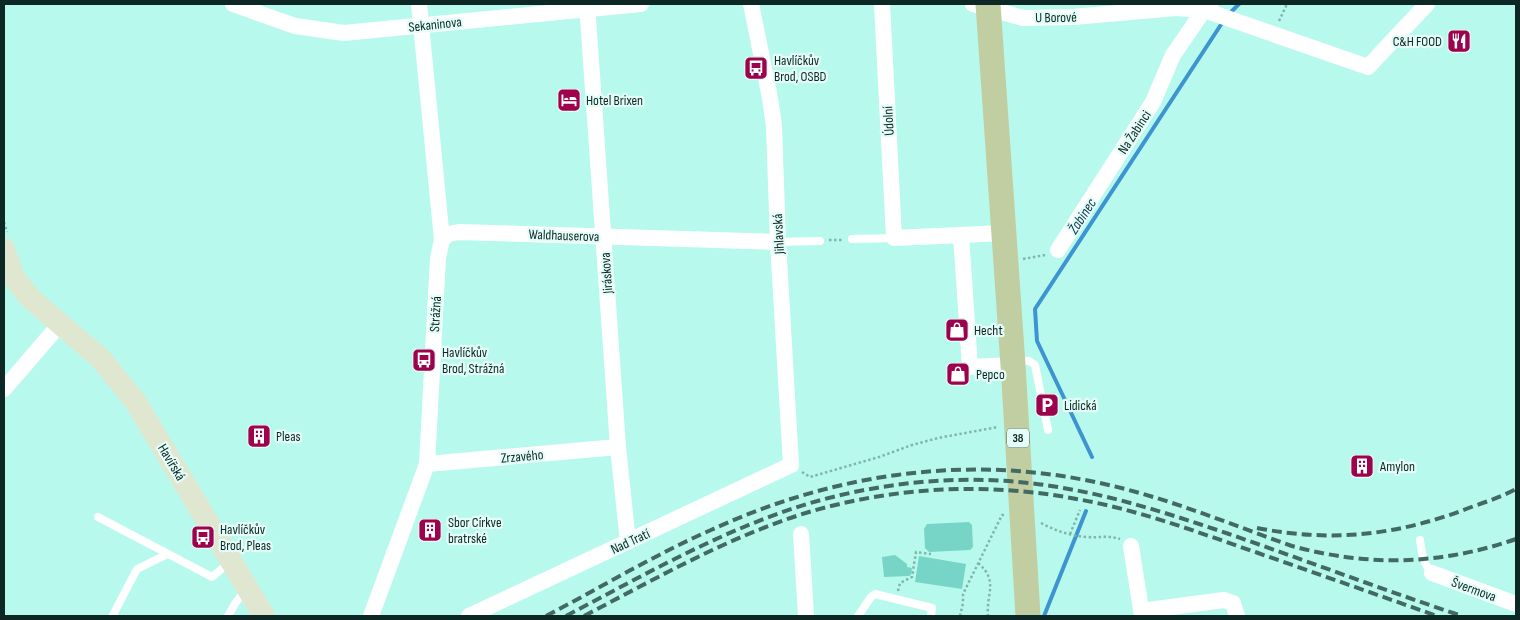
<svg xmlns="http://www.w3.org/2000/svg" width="1520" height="620" font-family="'Sofia Sans Condensed',sans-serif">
<rect width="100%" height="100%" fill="#b8f9ed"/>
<path fill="#76d5c6" d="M969,522l3,3 1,22 -3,3 -41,2 -4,-4 -1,-19 3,-5z
M895,555l12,9v3l5,1 -1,7 -2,1 -25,1 -2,-20z
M919,556l47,8 -4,25 -47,-7z"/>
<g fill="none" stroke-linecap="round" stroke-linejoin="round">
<path stroke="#3d94d1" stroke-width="4" d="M1230,13l9,-9
M1092,457l-55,-116 -2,-32 189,-289
M1044,616l42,-105"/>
<path stroke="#81b5ac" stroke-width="2.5" stroke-dasharray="2.5 2.5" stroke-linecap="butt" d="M1279,21l8,-17
M4,222l3,10
M829,240h14
M1023,259l22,-4
M802,472l8,5 69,-20 33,-12 26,-7 60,-11
M1041,523c15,8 30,13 46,14 12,1 21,-2 33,2
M1070,534l10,-24
M978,563c21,18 8,30 10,53
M898,591l2,-8 12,-6 4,-25 15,2
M960,616l3,-13v-9l39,-79h2"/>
<path stroke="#fff" stroke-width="8" d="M852,239l42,-1
M778,242l42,-1
M1015,361h14l6,4 13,65
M98,517l114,60 18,-15
M1420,540c2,13 3,24 12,33
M114,616l-1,-1 24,-46 31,-15
M228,616l8,-14 10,-12
M858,616l13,-19 4,-3 57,14 -1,8"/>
<path stroke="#fff" stroke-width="16" d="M233,4l62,22 49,7 297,-29
M587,4l31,443 10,95
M882,4l12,234 110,-5
M973,4l50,14 50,-1 103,-9 28,2 164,57 59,-63
M961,235l9,132 43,-2
M442,240l6,-6 11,-2 319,10
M1058,250l95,-148 20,-47 31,-45 7,-6
M4,389l56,-65
M427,464l191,-17
M801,534l5,82
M1131,546l11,70
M1432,573l84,31
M1141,611l83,-11 9,3 4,13
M371,616l56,-152 11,-206 4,-18 -23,-236
M469,616l322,-151 -13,-223 -4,-116 -4,-28 -19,-94"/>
<path stroke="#e0e7d0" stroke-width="22" d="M4,249l9,27 17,22 71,61 34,42 129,215"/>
<path stroke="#c1cea1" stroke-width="25" d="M988,4l25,361 15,251"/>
<path stroke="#436963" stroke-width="4" stroke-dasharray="10 5" stroke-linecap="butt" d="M1257,528c78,15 143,7 217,-22 15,-5 29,-10 42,-17
M546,616c54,-28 108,-61 165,-86 117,-54 246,-75 374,-50 71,13 139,42 207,66 77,21 149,19 224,-7
M566,616c78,-41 156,-86 241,-112 77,-23 164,-31 244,-18 61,9 119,28 178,48 78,27 155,56 233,82
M584,616c73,-38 146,-80 225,-104 89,-26 182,-30 273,-12 60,11 118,33 176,53 60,21 120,42 179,63"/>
</g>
<defs>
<g id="restaurant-square" transform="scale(1.25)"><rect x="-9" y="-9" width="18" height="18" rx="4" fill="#9d034c" stroke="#e4fdf8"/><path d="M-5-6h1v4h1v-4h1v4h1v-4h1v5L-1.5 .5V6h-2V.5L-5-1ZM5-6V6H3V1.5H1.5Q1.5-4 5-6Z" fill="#fff"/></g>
<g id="bus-square" transform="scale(1.25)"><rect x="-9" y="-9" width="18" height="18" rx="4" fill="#9d034c" stroke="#e4fdf8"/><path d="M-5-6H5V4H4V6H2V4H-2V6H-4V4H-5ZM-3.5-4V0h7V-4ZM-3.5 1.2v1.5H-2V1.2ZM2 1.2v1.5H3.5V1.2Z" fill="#fff"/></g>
<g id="hotel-square" transform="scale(1.25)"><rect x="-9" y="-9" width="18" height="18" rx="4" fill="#9d034c" stroke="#e4fdf8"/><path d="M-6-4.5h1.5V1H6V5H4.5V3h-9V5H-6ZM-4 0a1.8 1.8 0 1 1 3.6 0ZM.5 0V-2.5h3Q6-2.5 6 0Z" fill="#fff"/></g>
<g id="shop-square" transform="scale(1.25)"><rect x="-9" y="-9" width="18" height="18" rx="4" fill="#9d034c" stroke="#e4fdf8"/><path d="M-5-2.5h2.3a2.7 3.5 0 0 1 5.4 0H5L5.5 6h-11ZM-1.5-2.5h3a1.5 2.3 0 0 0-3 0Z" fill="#fff"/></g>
<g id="parking-square" transform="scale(1.25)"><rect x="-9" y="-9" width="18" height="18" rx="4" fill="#9d034c" stroke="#e4fdf8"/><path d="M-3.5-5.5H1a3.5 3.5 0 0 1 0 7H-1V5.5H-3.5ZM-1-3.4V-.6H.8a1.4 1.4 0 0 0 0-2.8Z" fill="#fff"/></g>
<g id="building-square" transform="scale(1.25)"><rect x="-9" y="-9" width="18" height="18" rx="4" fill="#9d034c" stroke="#e4fdf8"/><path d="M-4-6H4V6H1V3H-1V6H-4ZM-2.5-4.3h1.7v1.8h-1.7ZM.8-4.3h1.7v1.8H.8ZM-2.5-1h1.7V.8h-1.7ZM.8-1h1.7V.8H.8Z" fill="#fff"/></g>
</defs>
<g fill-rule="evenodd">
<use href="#restaurant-square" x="1459" y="41"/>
<use href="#bus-square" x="756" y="68"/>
<use href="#hotel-square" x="569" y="100"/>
<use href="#shop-square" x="957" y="330"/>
<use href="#bus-square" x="424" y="360"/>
<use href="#shop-square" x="958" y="374"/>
<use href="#parking-square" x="1047" y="405"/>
<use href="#building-square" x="259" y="436"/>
<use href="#building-square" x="1362" y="466"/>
<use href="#building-square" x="430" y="530"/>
<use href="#bus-square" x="203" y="537"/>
</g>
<g text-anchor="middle" stroke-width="4.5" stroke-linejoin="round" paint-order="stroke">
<rect fill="#e4fdf8" stroke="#4e6764" stroke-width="1" x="1007" y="428.5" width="22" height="19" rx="4"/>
<g font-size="12" font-weight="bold" fill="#0d2724">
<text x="1018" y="442">38</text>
</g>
<g font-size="14" fill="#0d2724" stroke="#e4fdf8">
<text transform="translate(1056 17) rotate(-1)" y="5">U Borové</text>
<text transform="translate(435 24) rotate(-6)" y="5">Sekaninova</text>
<text transform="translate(888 121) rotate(-93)" y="5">Údolní</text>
<text transform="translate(1134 132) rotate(-57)" y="5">Na Žabinci</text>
<text transform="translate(778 234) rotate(-93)" y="5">Jihlavská</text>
<text transform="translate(564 235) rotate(2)" y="5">Waldhauserova</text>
<text transform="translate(606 273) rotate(-94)" y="5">Jiráskova</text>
<text transform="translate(435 314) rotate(-87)" y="5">Strážná</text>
<text transform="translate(522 456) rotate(-5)" y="5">Zrzavého</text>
<text transform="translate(172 462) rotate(59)" y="5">Havířská</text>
<text transform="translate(630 541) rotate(-25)" y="5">Nad Tratí</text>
<text transform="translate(1474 589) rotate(20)" y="5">Švermova</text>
</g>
<g font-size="14" fill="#0d2724" stroke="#e4fdf8" text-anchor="start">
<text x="1442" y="46" text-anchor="end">C&amp;H FOOD</text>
<text x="774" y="65">Havlíčkův<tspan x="774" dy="16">Brod, OSBD</tspan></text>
<text x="586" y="105">Hotel Brixen</text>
<text x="974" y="335">Hecht</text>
<text x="442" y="357">Havlíčkův<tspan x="442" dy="16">Brod, Strážná</tspan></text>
<text x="976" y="379">Pepco</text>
<text x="1064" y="410">Lidická</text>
<text x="276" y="441">Pleas</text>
<text x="1380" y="471">Amylon</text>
<text x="448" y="527">Sbor Církve<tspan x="448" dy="16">bratrské</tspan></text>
<text x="220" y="534">Havlíčkův<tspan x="220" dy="16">Brod, Pleas</tspan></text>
</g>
<g font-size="15" font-style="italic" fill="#0f344d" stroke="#e4fdf8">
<text transform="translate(1082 216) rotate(-57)" y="5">Žabinec</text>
</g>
</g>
<rect width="1520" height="620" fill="none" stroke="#0d2724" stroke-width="10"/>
</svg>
